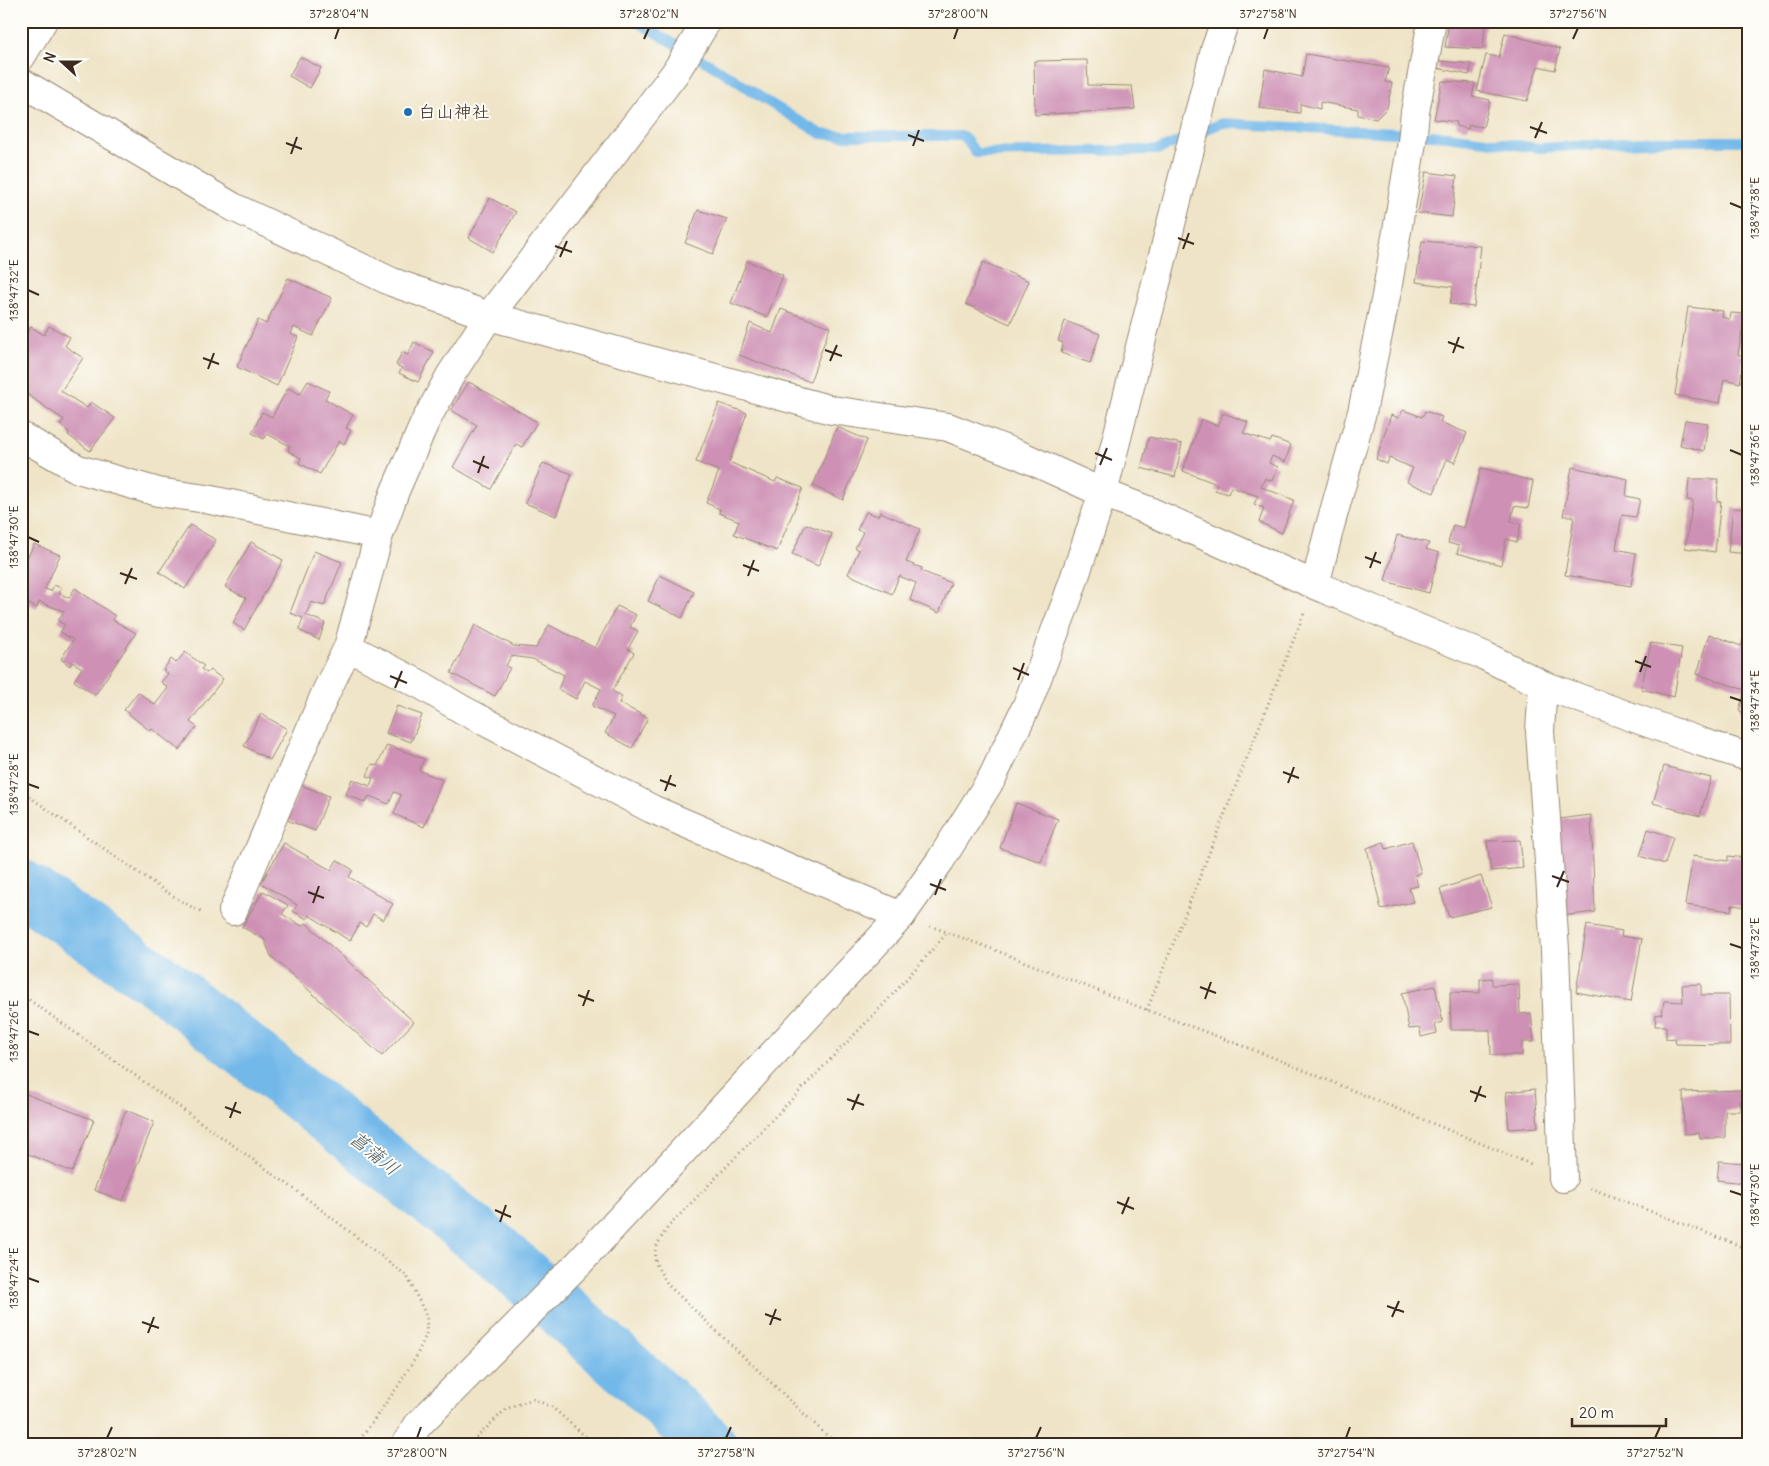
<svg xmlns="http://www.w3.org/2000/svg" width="1769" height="1466" font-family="Delius,'Klee One',sans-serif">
<rect width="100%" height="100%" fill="#fdfcf7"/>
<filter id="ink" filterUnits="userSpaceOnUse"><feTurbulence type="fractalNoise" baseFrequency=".02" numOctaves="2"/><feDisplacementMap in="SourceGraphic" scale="10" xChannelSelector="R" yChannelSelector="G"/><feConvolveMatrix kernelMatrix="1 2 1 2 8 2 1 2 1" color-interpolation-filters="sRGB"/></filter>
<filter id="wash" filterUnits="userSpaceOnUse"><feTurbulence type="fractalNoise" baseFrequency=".0096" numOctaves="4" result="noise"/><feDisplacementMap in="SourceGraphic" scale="20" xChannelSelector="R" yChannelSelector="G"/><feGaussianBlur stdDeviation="1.12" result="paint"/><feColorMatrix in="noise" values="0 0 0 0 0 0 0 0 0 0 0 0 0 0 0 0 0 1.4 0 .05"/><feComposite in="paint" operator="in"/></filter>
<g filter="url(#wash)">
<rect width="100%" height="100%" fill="#efe4c7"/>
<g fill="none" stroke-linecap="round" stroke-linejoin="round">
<path stroke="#72b8e9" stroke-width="10" d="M635,21l93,54 37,25 56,34 26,2h116l13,17 182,-3 64,-27 225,13 92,12 121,-7h88"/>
<path stroke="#72b8e9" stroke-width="56" d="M21,887l145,99 330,265 164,147 49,47"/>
</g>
<g id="blocks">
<path fill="#ce91b5" d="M1449,21h36l-2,28 -38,-2z
M1505,33l55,16 -5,21 -17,-4 -11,35 -50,-10 9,-36 13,2z
M1306,54l83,14 -4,14 7,1 -5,25 -11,11 -18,-4v-6l-38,-7v7l-20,-5v9l-41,-5 6,-39 37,8z
M300,57l21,11 -11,20 -21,-12z
M1087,60l1,25 44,1 3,23 -100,6 -1,-54z
M1439,61l33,3 -3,11 -32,-7z
M1442,81l33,2 -3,13 18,4 -7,27 -14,-2 -1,4 -12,-3 1,-4 -23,-3z
M1426,172l31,4 -5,41 -34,-4z
M490,198l26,14 -23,40 -24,-14z
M698,210l29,9 -14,35 -28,-11z
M1422,241l59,5 -7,61 -24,-3 3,-17 -37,-5z
M747,261l36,14 -16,42 -36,-14z
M983,262l46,19 -19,43 -44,-20z
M288,278l44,20 -19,38 -19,-9 -3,7 7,3 -21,49 -40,-19 21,-47 8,4z
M1688,307l35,4 -1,6 8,2 1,-6 14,1 -7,41h6l-4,28 -16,-4 -4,24 -45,-8z
M781,309l49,18 -20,55 -71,-27 11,-32 22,10z
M1065,321l35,13 -10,29 -29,-10 2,-10 -5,-2z
M49,326l21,11 -5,9 18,12 -22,33 26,17 4,-6 24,16 -25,33 -22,-16 1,-3 -9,-7 4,-5 -40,-28 -3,4v-55l10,-14 13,8z
M414,342l20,10 -16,30 -19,-9 3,-5 -6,-3 6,-13 6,3z
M308,381l21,10 -4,8 28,16 -7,13 5,2 -7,14 -5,-3 -19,33 -21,-11 2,-5 -13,-7 2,-5 -23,-12 -3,5 -12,-6 10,-21 10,5 16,-29 12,6z
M469,382l68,40 -15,25 -6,-3 -25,45 -38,-22 24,-42 -26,-15z
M719,403l28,10 -18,49 46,20 2,-4 26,10 -26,63 -43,-17 5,-13 -20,-8 1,-4 -14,-6 13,-32 -23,-9z
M1403,410l19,7 3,-6 17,6 -2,5 27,11 -12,30 -8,-4 -13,34 -27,-11 6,-14 -24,-10 -2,6 -11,-5 15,-44 8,3z
M1223,413l25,9 -5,11 27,9 2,-4 19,7 -6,17 -13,-6 -3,7 9,4 -6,14 -7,-3 -4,9 33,13 -12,33 -23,-11 5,-14 -10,-4 4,-8 -27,-9 -3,7 -13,-4 2,-6 -34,-13 18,-52 17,7z
M1685,420l23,3 -4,28 -24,-6z
M837,427l30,13 -24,60 -30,-14z
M1149,437l33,7 -7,33 -34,-9z
M543,463l29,11 -16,42 -31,-13z
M1572,467l56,12 -2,17 14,3 -4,18 -14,-2 -6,34 20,4 -5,33 -66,-11 9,-59h-11z
M1481,468l52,13 -5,27 -14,-2 -3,15 10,3 -4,18 -11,-3 -5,26 -44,-12 2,-7 -11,-3 5,-18 11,3z
M1689,479h29l-1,23 4,-1 -6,51 -30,-4 8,-47 -6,-1z
M1733,508l15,1v45l-20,-2z
M866,512l12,4 2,-4 40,17 -14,33 16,6 -1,3 30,12 -12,30 -29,-13 6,-17 -17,-7 -7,18 -44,-20 11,-24 -4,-2 8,-16 -6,-2z
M806,524l26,10 -14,32 -26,-12z
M190,525l26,15 -31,49 -26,-17z
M1397,535l32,8 -3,6 13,4 -10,40 -44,-12z
M251,542l32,18 -39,70 -11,-7 13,-25 -21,-11z
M34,544l26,11 -15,34 6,2 3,-6 7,3 -2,5 10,5 6,-10 40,28 -2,4 23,13 -41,62 -21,-14 8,-13 -10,-6 -2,4 -9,-7 12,-19 -13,-8 5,-7 -7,-4 6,-10 -25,-9 -2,6 -16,-8v-29z
M314,551l28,11 -18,44 -13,-4 -5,13 19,8 -6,17 -20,-10 4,-12 -13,-5z
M660,575l34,17 -12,26 -34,-17z
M617,606l19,9 -6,12 8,4 -10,18 6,4 -22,38 10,5 -3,7 29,15 -16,30 -27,-15 9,-17 -22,-10 9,-17 -16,-8 -9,18 -18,-10 6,-14 -31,-16 -22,-3 -5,10 4,2 -15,28 -44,-23 24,-48 39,21 22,2 13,-23 46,23z
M1709,634l32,12 4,-11 3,1v78l-9,-3 6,-21 -48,-16z
M1651,643l31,5 -8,49 -33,-8z
M185,652l19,14 -3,3 6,4 3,-3 13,9 -33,43 7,5 -18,23 -27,-21 -2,2 -26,-21 14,-18 17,13 13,-17 -7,-6 7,-8 -5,-4 8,-11 5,4z
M397,706l25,9 -11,27 -25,-9z
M261,714l26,15 -17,31 -26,-14z
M387,745l37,14 -5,11 23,10 -18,47 -30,-13 7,-19 -7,-3 -5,12 -20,-8 -3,7 -20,-9 6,-15 18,7 3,-8 -6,-2 5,-12 5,2z
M1664,766l47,12 -11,38 -47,-13z
M301,785l28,11 -14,35 -28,-11z
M1016,803l42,16 -17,43 -41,-14z
M1591,815l4,97 -34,4 -2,-97z
M1648,829l25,8 -8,27 -25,-8z
M1520,840l3,28 -32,3 -4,-30z
M1412,841l9,32 -6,2 3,11 -9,2 4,14 -32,7 -14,-61 17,-6 2,7z
M284,843l47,27 6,-10 16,10 -4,7 44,27 -10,16 -10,-6 -7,13 -6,-4 -10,18 -41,-26 -2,4 -14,-8 4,-6 -36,-22z
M1693,856l35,5v-5l20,2v49l-16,-2 -1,6 -46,-6z
M1481,876l11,31 -43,10 -9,-28z
M263,891l25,14 -6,9 20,12 4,-3 108,99 -32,34 -111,-100 -7,-17 -22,-12z
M1587,925l35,6 -1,5 21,3 -11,63 -55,-10z
M1492,978v7l27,-1 1,30 11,-1 3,29h-12v13h-31l-1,-25h-39l-1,-38 30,1v-14z
M1701,984v11h28l1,50 -54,-1 -1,-6 -9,1v-13h-11l1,-11 6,-1 2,-13 19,1 -1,-17z
M1435,986l8,36 -8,2 2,9 -16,4 -1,-9 -11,1 -7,-36z
M1535,1089l3,38 -29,2 -3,-37z
M1741,1090l-1,21h-15v27h-25l-1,-5 -15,1 -1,-42z
M21,1092l73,28 -22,52 -51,-21z
M126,1110l28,12 -31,79 -29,-11z
M1719,1161l27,2 -1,20 -28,-3z"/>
</g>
</g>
<g filter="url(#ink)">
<use href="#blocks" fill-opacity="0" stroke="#958772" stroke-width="1"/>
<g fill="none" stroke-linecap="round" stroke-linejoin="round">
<g stroke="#958772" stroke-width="30">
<path id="street" d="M21,57l22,-36
M21,82l212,125 159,75 97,34 343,94 116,17 74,29 81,37 44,17 168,75 170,71 58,29 158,57 47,15
M21,436l57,33 80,23 48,7 173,36
M1315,585l15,-59 32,-114 24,-116 26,-154 3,-30 17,-91
M348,647l75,39 40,24 189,99 249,107
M1543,685l-3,46 15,219 8,228
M233,911l93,-219 22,-45 31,-112 16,-44 30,-69 25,-46 39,-60 186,-243 32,-52"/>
</g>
<g stroke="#958772" stroke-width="30">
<path id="secondary" d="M405,1445l13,-20 161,-162 322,-347 39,-55 52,-83 35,-73 40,-105 36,-107 112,-443 10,-29"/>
</g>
<path stroke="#958772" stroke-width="3" stroke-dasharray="1 4" stroke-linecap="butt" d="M21,791l144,100 30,18 9,3
M930,926l57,21 160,63 125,47 261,108
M21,994l276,197 110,85 20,41 -1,18 -10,22 -18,29 -42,59
M1147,1010l158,-399
M1590,1188l158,61
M469,1445l37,-36 27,-10 19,8 43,38
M837,1445l-168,-159c-18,-28 -20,-30 -1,-59l217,-224 63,-71"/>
<use href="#street" stroke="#fff" stroke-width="28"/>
<use href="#secondary" stroke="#fff" stroke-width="28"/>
</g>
</g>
<path fill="none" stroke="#3b2a1e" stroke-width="2" d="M335,39l4,-11M644,39l5,-11M954,39l4,-11M1264,39l4,-11M1573,39l5,-11M1530,127l17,6M908,135l16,6M1535,138l7,-16M286,143l16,6M913,146l6,-16M291,154l6,-17M1730,203l12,5M1178,238l16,6M555,246l17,6M1183,249l6,-16M560,257l7,-16M28,290l11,5M1448,342l16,6M825,350l17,6M1453,353l6,-16M203,358l16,6M830,361l7,-16M208,369l6,-16M1730,450l12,5M1095,453l17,7M473,461l16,7M1100,465l7,-17M478,473l6,-17M28,537l11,5M1365,557l16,6M743,565l16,6M1370,568l6,-16M120,573l17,6M748,576l6,-16M125,584l7,-16M1635,661l16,6M1013,668l16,7M1640,672l6,-16M390,676l17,7M1018,680l6,-17M395,688l7,-17M1730,697l12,4M1283,772l16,6M660,780l16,6M1288,783l6,-16M28,784l11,4M665,791l6,-16M1552,876l17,6M930,884l16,6M1557,887l7,-16M308,892l16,6M935,895l6,-16M313,903l6,-17M1730,944l12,4M1200,987l16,6M578,995l16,6M1205,999l6,-17M583,1006l6,-16M28,1031l11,4M1470,1091l16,6M847,1099l17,6M1475,1102l6,-16M225,1107l16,6M852,1110l7,-16M230,1118l6,-16M1730,1191l12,4M1117,1202l17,7M495,1210l16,7M1122,1214l7,-17M500,1222l6,-17M28,1278l11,4M1387,1306l17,6M765,1314l16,6M1392,1317l7,-16M142,1322l17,6M770,1325l6,-16M148,1333l6,-16M107,1438l5,-11M417,1438l4,-11M726,1438l5,-11M1036,1438l5,-11M1346,1438l4,-11M1655,1438l5,-11"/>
<circle fill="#1f6fb2" stroke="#fdfcf7" stroke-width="2" cx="408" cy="112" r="5"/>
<g text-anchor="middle" stroke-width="4" stroke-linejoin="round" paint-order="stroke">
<g font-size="18" fill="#3b2a1e" stroke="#fdfcf7" text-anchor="start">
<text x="418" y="118">白山神社</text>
</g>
<g font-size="19" font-style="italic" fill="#4e5c65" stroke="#fdfcf7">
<text transform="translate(375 1153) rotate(39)" y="7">菖蒲川</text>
</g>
</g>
<rect width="1769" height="1466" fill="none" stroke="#fdfcf7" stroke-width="55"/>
<g transform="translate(62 62) rotate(291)" stroke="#fdfcf7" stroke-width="4" paint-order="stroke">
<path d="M0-4L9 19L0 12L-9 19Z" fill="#3b2a1e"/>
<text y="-8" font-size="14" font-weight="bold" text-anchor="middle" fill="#3b2a1e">N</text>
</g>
<path d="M1572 1418v8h94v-8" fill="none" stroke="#3b2a1e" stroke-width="2.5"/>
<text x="1579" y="1418" font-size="15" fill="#3b2a1e" stroke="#fdfcf7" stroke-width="4" paint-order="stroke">20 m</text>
<rect x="28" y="28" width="1714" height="1410" fill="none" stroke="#3b2a1e" stroke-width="2"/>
<g font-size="12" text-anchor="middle" fill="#3b2a1e">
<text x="339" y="18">37°28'04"N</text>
<text x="649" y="18">37°28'02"N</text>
<text x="958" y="18">37°28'00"N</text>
<text x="1268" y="18">37°27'58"N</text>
<text x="1578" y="18">37°27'56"N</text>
<text transform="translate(1755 208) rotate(-90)" y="4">138°47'38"E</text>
<text transform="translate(14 290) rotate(-90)" y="4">138°47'32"E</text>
<text transform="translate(1755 455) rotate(-90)" y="4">138°47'36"E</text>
<text transform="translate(14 537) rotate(-90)" y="4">138°47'30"E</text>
<text transform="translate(1755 701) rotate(-90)" y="4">138°47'34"E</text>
<text transform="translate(14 784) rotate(-90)" y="4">138°47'28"E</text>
<text transform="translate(1755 948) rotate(-90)" y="4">138°47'32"E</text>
<text transform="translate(14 1031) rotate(-90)" y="4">138°47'26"E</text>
<text transform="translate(1755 1195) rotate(-90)" y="4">138°47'30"E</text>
<text transform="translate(14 1278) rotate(-90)" y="4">138°47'24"E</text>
<text x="107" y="1457">37°28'02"N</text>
<text x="417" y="1457">37°28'00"N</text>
<text x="726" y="1457">37°27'58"N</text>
<text x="1036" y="1457">37°27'56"N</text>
<text x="1346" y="1457">37°27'54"N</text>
<text x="1655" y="1457">37°27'52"N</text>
</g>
</svg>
